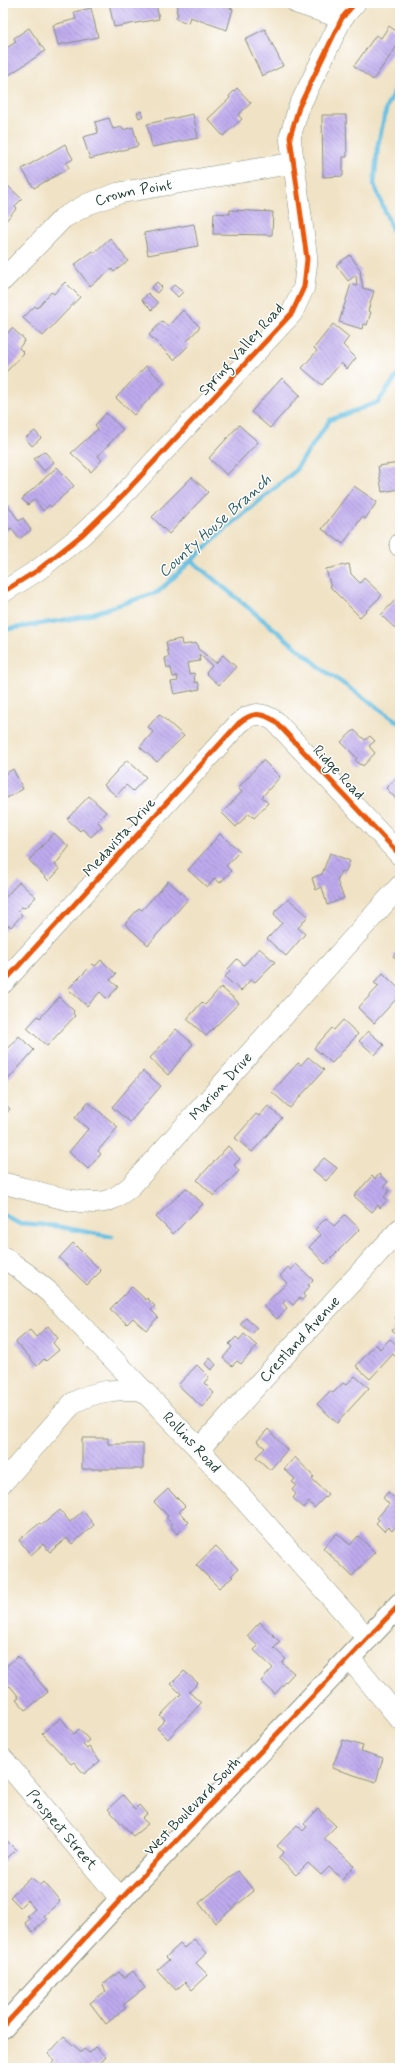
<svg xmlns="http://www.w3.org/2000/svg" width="403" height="2071" font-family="Mynerve,sans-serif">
<defs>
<pattern id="building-back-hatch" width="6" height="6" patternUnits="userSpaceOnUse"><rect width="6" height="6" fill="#beaaee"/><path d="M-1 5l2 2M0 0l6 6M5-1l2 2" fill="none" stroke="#9a8cc2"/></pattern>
</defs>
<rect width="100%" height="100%" fill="#fff"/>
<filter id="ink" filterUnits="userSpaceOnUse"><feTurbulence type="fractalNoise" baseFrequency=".025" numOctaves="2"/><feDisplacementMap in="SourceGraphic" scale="8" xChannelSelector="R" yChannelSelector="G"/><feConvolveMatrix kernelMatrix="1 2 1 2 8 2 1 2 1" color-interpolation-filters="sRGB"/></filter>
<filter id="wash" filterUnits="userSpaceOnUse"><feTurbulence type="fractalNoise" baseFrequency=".012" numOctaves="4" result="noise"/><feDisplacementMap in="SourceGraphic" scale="16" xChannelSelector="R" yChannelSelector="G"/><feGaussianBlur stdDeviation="0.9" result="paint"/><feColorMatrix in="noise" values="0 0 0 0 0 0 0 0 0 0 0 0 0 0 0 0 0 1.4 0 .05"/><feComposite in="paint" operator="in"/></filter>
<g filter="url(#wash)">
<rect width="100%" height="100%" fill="#f0e2c5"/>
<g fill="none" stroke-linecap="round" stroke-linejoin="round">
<path stroke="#65bfe2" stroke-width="4.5" d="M400,80l-13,26 -9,38 -4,40 26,65
M193,562l132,109 75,52
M3,630l79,-13 76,-25 63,-59 73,-61 36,-52 48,-18 22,-30
M3,1215l15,8 38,3 56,11"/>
</g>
<g id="blocks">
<path fill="url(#building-back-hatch)" d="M109,3h47l3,16 -45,8z
M179,3h35l19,6 -6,21 -37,-13 -2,6 -12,-4 2,-6 -2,-1z
M91,8l7,29 -40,8 -5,-20 23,-6 -2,-7z
M389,26l11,8v8l-27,38 -19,-14 22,-31 5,3z
M29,28l16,23 -39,26 -3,-5v-22l13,-8 -2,-4z
M265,29l18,37 -21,10 -17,-37z
M237,88l14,15 -13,12 4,4 -19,17 -15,-17 22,-21 -1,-2z
M141,111l2,5 -4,2 -2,-5z
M193,114l5,24 -46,9 -5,-23z
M322,115h24l1,42h-4v19l-20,1z
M109,118l4,11 9,-2 1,3 10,-3 5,19 -48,13 -7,-22 15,-4 -3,-11z
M65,144l8,15 -7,4 3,5 -35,20 -12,-19z
M8,186l14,13 -7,7 2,2 -14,16v-33z
M230,210l43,2 -1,23 -59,-1 1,-21 16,1z
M194,224l4,22 -50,9 -4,-22z
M110,238l18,23 -14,11 -2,-3 -22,17 -16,-21 19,-14 1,2z
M350,255l11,16 -1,1 3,16 11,3 -6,20 3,1 -4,13 -4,-1 -1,5 -23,-7 12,-38 6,2 -1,-11 -8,6 -12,-16z
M65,282l15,15 -37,39 -20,-18 12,-12 2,2 14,-16 3,2z
M157,282l5,5 -5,6 -6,-5z
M174,285l9,7 -5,5 -8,-8z
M148,293l10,10 -6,7 -10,-10z
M183,310l17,17 -14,15 3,3 -15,15 -25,-25 13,-14 6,5z
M333,324l16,13 -6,8 13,13 -9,11 -6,-6 -19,22 -20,-17 15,-17 -3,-3z
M12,328l13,12 -6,8 5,5 -21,22v-33l2,-2 -2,-2z
M146,366l18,17 -30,32 -18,-17z
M282,378l18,17 -30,33 -19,-16z
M106,413l17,16 -25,27 4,4 -11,12 -20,-19 27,-24 -3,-4z
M239,425l19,17 -31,33 -18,-17z
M35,431l6,7 -9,8 -7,-8z
M44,451l10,11 -10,9 -10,-12z
M400,463v26l-18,3 -4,-26z
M57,467l17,19 -23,21 -2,-2 -6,6 -8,-12 -7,6 -6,-6z
M192,477l16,15 -39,42 -17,-17z
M354,486l23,16 -12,17 -3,-2 -19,27 -21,-15z
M8,505l11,16 4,-3 8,12 -12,9 -8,-11 -8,6v-25z
M349,564l2,10 9,9 4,-5 18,17 -22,22 -29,-29 -5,-19z
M398,597l2,2v34l-19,-18z
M181,639l1,6 15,-2 1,6 18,14 7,-8 13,12 -17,18 -13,-12 6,-7 -13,-12 1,7 -13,2 2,11 5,-1 1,10 3,-1 2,7 -26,5 -3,-12 7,-1 -1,-5 -4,1 -2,-9h-4l-2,-10 4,-1 -3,-15z
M159,714l25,22 -27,26 -17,-15 13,-15 -5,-5z
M354,730l11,10 5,-4 5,5 -6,5 6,7 -12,13 -2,-2 -1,1 -5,-5 2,-2 -16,-16z
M127,760l19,17 -13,14 -7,-6 -10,11 -12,-11z
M263,760l17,17 -18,20 6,6 -14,15 -5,-5 -13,14 -14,-14 20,-21 -4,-4z
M13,769l10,20 -20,11v-25z
M400,775v26l-1,1 -13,-14z
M89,796l17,16 -9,9 5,5 -11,11 -9,-8 -2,2 -13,-12z
M54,833l15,14 -14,18 5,4 -11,12 -20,-21z
M220,834l20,17 -14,15 5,5 -11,12 -5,-5 -8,9 -19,-17z
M330,853l20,8 -5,12 -4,-2 -4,10 7,17 -17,7 -5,-18 -6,3 -4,-12 10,-4z
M168,881l20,18 -40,46 -23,-21 14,-16 3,2z
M19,882l17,15 -11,11 -4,-1 -3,4 4,4 -11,12 -2,-2 -6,7v-32z
M289,899l19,17 -10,12 7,6 -19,22 -19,-17 15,-16 -8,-8 1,-4z
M259,948l16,14 -20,20 -4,-3 -10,12 -16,-14 5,-6 -2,-2 9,-10 7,6z
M400,949v13l-7,-6z
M101,960l15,14 -6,6 8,7 -11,12 -7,-7 -13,14 -19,-17 25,-25 2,2z
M383,973l17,17v5l-26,28 -16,-15 21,-22 -5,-3z
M221,987l18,16 -33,33 -19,-17 15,-17 3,3z
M59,997l15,14 -1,2 2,3 -28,30 -20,-18 11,-12 2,2z
M343,1020l15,14 -26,29 -18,-15 18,-20 2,2z
M176,1029l17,15 -25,31 -18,-17z
M368,1031l16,14 -9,10 -16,-14z
M19,1036l15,14 -29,33 -2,-2v-26z
M308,1057l16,13 -34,38 -18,-16 26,-29 3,2z
M143,1071l18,15 -31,36 -18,-15z
M3,1102l7,7 -7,8z
M88,1102l30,25 -20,24 3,3 -13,15 -19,-17 19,-23 -13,-11z
M268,1106l14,12 -30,34 -17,-14 21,-24 3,2z
M228,1146l12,13 -6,6 5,6 -25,25 -17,-16z
M324,1158l13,10 -11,13 -13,-11z
M379,1174l9,8 -4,4 5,5 -5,6 3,3 -7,8 -2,-3 -6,7 -18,-16 18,-20 3,3z
M186,1188l17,16 -30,30 -17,-17z
M345,1215l15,14 -35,35 -16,-17 12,-12 -6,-6 11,-11 8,8z
M73,1243l28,28 -14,14 -28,-27z
M296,1264l17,16 -5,5 2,1 -7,8 2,3 -3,3 -3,-2 -6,7 -7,-6 -3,4 4,5 -10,11 -14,-13 24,-23 -7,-7 8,-9 3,3z
M132,1287l14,13 1,-2 8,8 -4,4 7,7 -12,13 -13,-12 -6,6 -17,-15z
M400,1312v25l-8,-7 8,-7 -5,-5z
M246,1318l11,10 -5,6 -11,-10z
M48,1326l10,12 -5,5 6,7 -13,11 -2,-2 -7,7 -21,-24 14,-12 6,7z
M244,1334l13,12 -16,18 -4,-3 -5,5 -9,-8 9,-11 -3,-3 7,-7 3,3z
M390,1339l10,9v5l-4,4 -3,-3 -23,25 -14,-13 20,-22 4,5z
M210,1358l6,7 -5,5 -6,-6z
M197,1365l12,12 -5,6 10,10 -12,14 -24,-22z
M355,1376l14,12 -32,35 -20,-19 13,-13 3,2 10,-10 3,2z
M268,1429l19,21 -17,20 -14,-13 9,-9 -8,-7z
M82,1438h26v6h35v25h-61z
M295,1457l19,20 -2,2 16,15 -14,14 -5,-6 -5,6 -11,-10 3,-4 -4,-4 4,-5 -4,-3 3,-3 -11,-10z
M168,1489l17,17 -6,6 10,10 -12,12 -7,-8 2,-2 -6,-6 2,-2 -14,-14z
M388,1492l12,11 -5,5 5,4v10l-8,9 -4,-4 -4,4 -8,-8 3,-3 -2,-2 12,-14 -6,-6z
M60,1510l10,12 13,-11 11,14 -22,19 -5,-6 -17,14 -7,-8 -12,11 -12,-15 21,-17 2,2z
M337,1533l13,12 8,-9 17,16 -23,24 -29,-28z
M216,1546l22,23 -7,7 2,1 -14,11 -23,-23z
M260,1622l20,20 -6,6 12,11 -4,4 12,10 -19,21 -14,-13 12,-13 -19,-18 4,-4 -11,-10z
M18,1656l30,36 -22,18 -10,-11 3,-2 -9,-11 -3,2 -4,-5v-14z
M184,1671l14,12 -9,9 12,11 -33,36 -11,-11 8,-8 -5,-4 21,-22 -10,-10z
M61,1718l13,16 5,-5 10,11 -6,5 4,4 2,-2 11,14 -16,13 -10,-12 -3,2 -29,-31z
M343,1740l20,6 -2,5 22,7 -7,24 -44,-14z
M123,1795l12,14 4,-4 8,9 -5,4 6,6 -15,12 -25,-27z
M318,1809l18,17 -12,12 30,28 -12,13 -13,-12 -8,8 -13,-12 -12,12 -18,-17 6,-6 -7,-6 20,-21 6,6 4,-4 -3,-3z
M3,1837l13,13 -13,12z
M238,1871l16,20 -39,32 -16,-20z
M31,1877l10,8 3,-3 16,19 -16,15 3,3 -14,13 -8,-9 5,-4 -3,-3 8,-7 -8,-9 -7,7 -10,-10z
M194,1939l13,14 -11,10 12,12 -16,15 -7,-8 -9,8 -19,-20 12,-10 -3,-3 14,-13 4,4z
M133,1971l12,17 -22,17 3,3 -20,16 -16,-21 16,-12 -4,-6 17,-13 5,6z
M64,2037l17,15 3,-3 5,4 6,-6 11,10 -10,11 -4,-3 -3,3h-41l7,-8 -7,-6z"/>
</g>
</g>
<g filter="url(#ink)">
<use href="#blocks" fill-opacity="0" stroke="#88907c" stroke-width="1"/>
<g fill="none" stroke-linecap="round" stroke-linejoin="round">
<g stroke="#88907c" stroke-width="22">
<g id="minor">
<path d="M297,3l45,15"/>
<path id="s1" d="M3,280l60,-62 25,-14 31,-11 174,-30"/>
<path d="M400,544v2"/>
<path d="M3,592l35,-22 45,-36 41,-40 168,-181 12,-26 3,-28 -17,-122 9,-30 43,-89 13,-15"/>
<path d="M3,983l236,-260c13,-11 22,-11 36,-2l125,134"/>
<path id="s2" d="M3,1183c27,6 79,25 104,18 9,-3 17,-9 24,-15l269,-300"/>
<path id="s3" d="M3,1257l24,17 23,19 149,156 169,190"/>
<path id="s4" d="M199,1449l201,-220"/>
<path d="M3,1482l70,-79c23,-13 44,-14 70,-13"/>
<path d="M350,1659l50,60"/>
<path id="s5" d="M3,1759l118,140"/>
</g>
</g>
<g stroke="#88907c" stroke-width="24">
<path id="major" d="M3,2027l118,-128 279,-295"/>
</g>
<use href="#minor" stroke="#fff" stroke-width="21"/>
<use href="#major" stroke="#fff" stroke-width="22"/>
<g stroke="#fff" stroke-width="8">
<path id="cycleway" d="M3,592l35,-22 45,-36 41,-40 168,-181 12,-26 3,-28 -17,-122 9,-30 43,-89 13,-15
M3,983l236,-260c13,-11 22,-11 36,-2l125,134
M3,2027l118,-128 279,-295"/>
</g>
<use href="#cycleway" stroke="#e8590c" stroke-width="5"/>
</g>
</g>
<g text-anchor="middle" stroke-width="3" stroke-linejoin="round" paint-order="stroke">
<g font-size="15" fill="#1f3d34" stroke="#fff">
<text dy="5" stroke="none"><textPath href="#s1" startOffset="162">Crown Point</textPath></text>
<text transform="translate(241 349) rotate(-48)" y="5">Spring Valley Road</text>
<text transform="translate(339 772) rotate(47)" y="5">Ridge Road</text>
<text transform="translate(119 837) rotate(-48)" y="5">Medavista Drive</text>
<text dy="5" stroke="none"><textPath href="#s2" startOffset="269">Marion Drive</textPath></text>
<text dy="5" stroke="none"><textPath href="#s4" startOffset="149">Crestland Avenue</textPath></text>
<text dy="5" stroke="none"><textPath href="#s3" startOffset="265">Rollins Road</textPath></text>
<text transform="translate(192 1806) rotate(-46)" y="5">West Boulevard South</text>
<text dy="5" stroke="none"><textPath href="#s5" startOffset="92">Prospect Street</textPath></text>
</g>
<g font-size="16" font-style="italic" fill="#346468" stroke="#fff">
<text transform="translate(214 525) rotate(-42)" y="6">County House Branch</text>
</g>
</g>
<rect width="403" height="2071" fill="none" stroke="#fff" stroke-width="16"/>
</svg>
